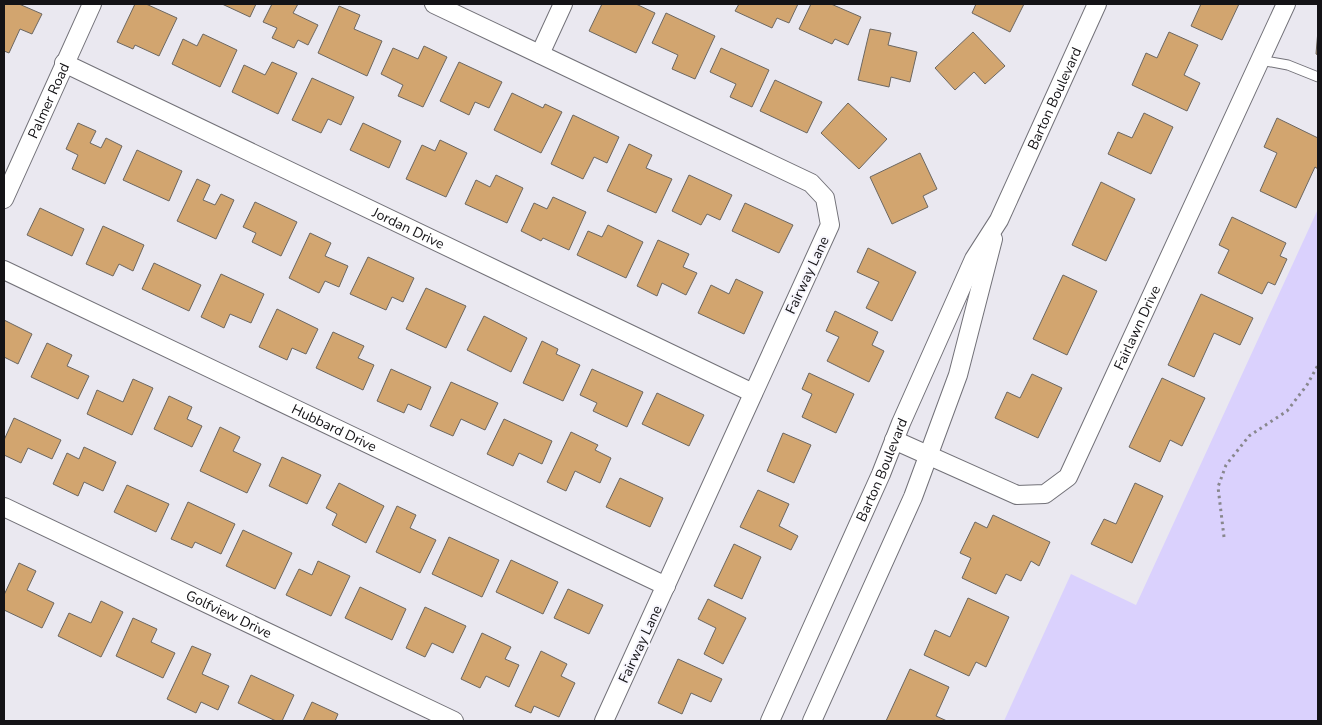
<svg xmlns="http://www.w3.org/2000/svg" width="1322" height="725" font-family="'Nunito Sans',sans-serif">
<rect width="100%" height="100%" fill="#eae8f0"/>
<path fill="#dad1fd" d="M1318,209v512h-314l67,-147 65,31z"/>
<path fill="#d2a56f" stroke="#6c6761" d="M4,4h15l23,10 -10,20 -12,-5 -11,24 -5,-2z
M135,4h11l31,14 -18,38 -24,-11 -2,4 -16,-7z
M222,4h34l-6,13z
M272,4h26l-5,9 25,12 -10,20 -10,-5 -4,8 -22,-10 5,-10 -14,-6z
M602,4h34l19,9 -19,40 -47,-22z
M739,4h59l-9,19 -12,-5 -5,10 -37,-17z
M811,4h20l30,13 -13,28 -13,-6 -3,5 -33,-15z
M976,4h48l-14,28 -38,-19z
M1201,4h38l-17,36 -31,-14z
M339,6l21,9 -6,14 28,12 -15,35 -49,-23z
M666,13l49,23 -20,43 -23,-10 6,-14 -26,-12z
M870,29l21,4 -3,12 29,7 -7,30 -19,-5 -2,10 -31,-7z
M1318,30v25l-2,-1z
M973,32l32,34 -20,18 -11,-12 -19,18 -20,-22z
M1169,32l29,13 -14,30 16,8 -13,28 -55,-26 14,-32 11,5z
M203,34l34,16 -17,37 -48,-23 11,-25 14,7z
M424,46l23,11 -24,50 -25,-11 5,-11 -22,-11 12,-26 25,11z
M721,48l48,22 -17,37 -22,-10 6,-13 -26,-12z
M272,62l25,11 -19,41 -46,-22 12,-27 21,10z
M459,62l43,20 -13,26 -14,-6 -6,13 -29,-14z
M312,78l42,19 -13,28 -13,-6 -7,14 -29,-13z
M775,80l47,22 -15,31 -47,-22z
M512,93l31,15 2,-4 17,8 -21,41 -47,-23z
M848,103l39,36 -28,30 -38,-36z
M1144,113l29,14 -22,47 -43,-20 10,-22 14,6z
M573,115l46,22 -12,26 -13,-6 -11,22 -32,-15z
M1277,118l41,20v31l-3,-2 -19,41 -36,-17 17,-38 -13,-6z
M78,123l18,8 -6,12 11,5 5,-10 16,8 -17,38 -33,-15 6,-14 -12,-6z
M363,123l38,18 -12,27 -39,-18z
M440,140l27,13 -21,44 -40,-18 16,-34 13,6z
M629,144l23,11 -6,13 26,11 -16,34 -49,-22z
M137,150l45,21 -13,30 -46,-21z
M920,153l17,36 -14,7 5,11 -36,17 -22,-47z
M496,175l27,13 -16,35 -42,-19 11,-24 14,7z
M689,175l43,20 -12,25 -13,-6 -6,11 -29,-14z
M197,179l13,6 -7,15 12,5 6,-11 13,6 -18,39 -39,-18z
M1101,182l34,17 -29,62 -34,-16z
M553,197l33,15 -17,38 -26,-12 -2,3 -20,-10 13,-28 13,6z
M255,202l42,20 -16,34 -29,-14 4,-9 -13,-6z
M745,203l48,22 -14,28 -47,-22z
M40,208l44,21 -12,27 -45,-21z
M1232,217l54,26 -6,13 7,3 -12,26 -7,-3 -6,12 -44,-21 11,-23 -10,-5z
M608,225l35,17 -17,36 -49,-23 11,-24 14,6z
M103,226l41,19 -11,26 -14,-7 -6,12 -27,-12z
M310,233l21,10 -6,13 23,10 -9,21 -14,-6 -6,12 -30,-15z
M658,240l31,14 -6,13 14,6 -11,22 -24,-12 -5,13 -20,-10z
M868,248l48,24 -24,49 -26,-13 13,-26 -22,-10z
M368,257l46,21 -11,24 -11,-5 -6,13 -36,-16z
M154,263l47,22 -12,26 -47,-22z
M221,274l43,20 -13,29 -21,-9 -6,14 -23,-11z
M1063,275l34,16 -30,64 -34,-16z
M736,279l27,13 -19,42 -46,-21 13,-28 18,9z
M426,288l40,18 -20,42 -40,-19z
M1201,294l52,24 -13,27 -26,-12 -20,44 -26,-12z
M277,309l41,20 -12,25 -14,-6 -5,12 -28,-13z
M835,311l43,21 -6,13 12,6 -15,31 -42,-21 12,-24 -13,-6z
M484,316l43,22 -16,34 -44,-22z
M4,320l28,14 -14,30 -14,-7z
M333,332l31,14 -6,12 16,7 -11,25 -47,-22z
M542,341l16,8 -2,5 24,11 -17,36 -40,-18z
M47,343l25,12 -5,11 22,10 -11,23 -47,-22z
M391,369l40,18 -10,23 -13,-6 -4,9 -27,-12z
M592,369l51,23 -16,35 -34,-16 4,-8 -17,-8z
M809,373l45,21 -18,39 -34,-16 10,-23 -10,-5z
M1032,374l30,14 -24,50 -43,-20 12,-26 13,6z
M1162,378l43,20 -23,48 -12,-6 -10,22 -31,-15z
M133,379l20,9 -21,47 -45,-21 10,-24 26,12z
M451,382l47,21 -13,27 -24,-11 -8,17 -23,-10z
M657,393l47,22 -15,31 -47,-22z
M169,396l23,11 -5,12 15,7 -10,21 -38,-18z
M14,418l47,22 -9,19 -24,-11 -7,15 -17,-8v-15z
M504,419l48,22 -10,23 -23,-11 -6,13 -26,-12z
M220,427l20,10 -7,14 28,13 -14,29 -47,-22z
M571,432l27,13 -3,5 16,8 -11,25 -25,-12 -9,20 -19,-9z
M783,433l28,12 -17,38 -27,-12z
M84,447l32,15 -13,29 -19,-9 -6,14 -25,-12 14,-31 12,6z
M282,457l39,18 -14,29 -38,-18z
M620,478l43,20 -13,29 -44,-20z
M339,483l45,23 -18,37 -34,-18 5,-11 -11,-6z
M1135,483l28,13 -31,67 -41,-19 13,-25 12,5z
M127,485l42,19 -13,28 -42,-20z
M758,490l31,14 -10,22 19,10 -7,14 -51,-23z
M188,502l47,22 -14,30 -26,-12 -3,6 -21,-9z
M397,506l19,9 -6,13 26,12 -16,33 -44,-21z
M993,515l57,27 -11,24 -8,-5 -10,20 -15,-7 -10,20 -34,-16 9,-20 -11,-5 15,-31 12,6z
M243,530l49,23 -17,36 -49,-23z
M449,537l50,23 -17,37 -50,-23z
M734,544l27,13 -19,42 -28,-13z
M511,560l47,22 -15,32 -47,-22z
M318,561l32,15 -19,40 -45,-21 13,-26 13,6z
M19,563l17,8 -9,19 27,13 -12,25 -38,-18v-15z
M360,587l46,22 -14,31 -47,-22z
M568,589l35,16 -14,29 -35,-16z
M968,598l41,19 -23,50 -10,-5 -7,14 -45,-21 11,-25 15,7z
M708,599l38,19 -23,46 -19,-10 12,-26 -18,-9z
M101,601l22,11 -22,45 -43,-21 11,-23 22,10z
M425,607l41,19 -13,27 -21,-10 -7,14 -19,-9z
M133,618l24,11 -6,13 24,11 -12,25 -47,-22z
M482,633l29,14 -6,12 14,6 -10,22 -23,-11 -6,12 -19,-9z
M192,646l19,8 -9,20 27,12 -11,24 -17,-8 -5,11 -29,-14z
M541,651l26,13 -6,12 14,7 -16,34 -25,-11 -3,7 -16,-7z
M678,659l44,20 -11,23 -20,-9 -9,21 -24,-11z
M910,669l39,18 -13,29 11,5h-61z
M251,675l43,20 -12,26h-6l-38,-18z
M312,702l26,12 -3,7h-32z"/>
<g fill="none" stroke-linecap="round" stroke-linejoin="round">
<g stroke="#727178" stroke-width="11">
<path id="lane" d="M1260,60l28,5 30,12"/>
</g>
<g stroke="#727178" stroke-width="20">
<g id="street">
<path d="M434,4l377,179 14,15 5,27 -226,496"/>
<path d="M540,54l23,-50"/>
<path id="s1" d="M64,63l689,330"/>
<path id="s2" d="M4,199l88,-195"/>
<path id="s3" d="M4,270l662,316"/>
<path id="s4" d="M894,440l123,55 28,-1 23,-17 218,-473"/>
<path id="s5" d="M4,507l450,214"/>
<path id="s6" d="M770,721l111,-247 20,-51 73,-164 25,-39 98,-216"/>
<path d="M812,721l101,-224 45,-122 35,-136"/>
</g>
</g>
<path stroke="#88878d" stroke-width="3" stroke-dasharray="2.5 4" stroke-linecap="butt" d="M1224,537l-6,-50 8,-22 23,-29 38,-25 20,-26 11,-20"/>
<use href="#lane" stroke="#fff" stroke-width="9"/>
<use href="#street" stroke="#fff" stroke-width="18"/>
</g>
<g text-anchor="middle" stroke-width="4" stroke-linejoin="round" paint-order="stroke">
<g font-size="14" fill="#141316" stroke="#f7f6fd">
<text dy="5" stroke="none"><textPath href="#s6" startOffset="685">Barton Boulevard</textPath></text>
<text dy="5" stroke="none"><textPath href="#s2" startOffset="108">Palmer Road</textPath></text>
<text dy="5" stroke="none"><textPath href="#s1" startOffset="382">Jordan Drive</textPath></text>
<text transform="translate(807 275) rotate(-65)" y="5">Fairway Lane</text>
<text dy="5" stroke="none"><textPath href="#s4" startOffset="356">Fairlawn Drive</textPath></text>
<text dy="5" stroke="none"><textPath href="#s3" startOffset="366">Hubbard Drive</textPath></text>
<text dy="5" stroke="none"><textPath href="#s6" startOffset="275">Barton Boulevard</textPath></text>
<text dy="5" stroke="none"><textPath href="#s5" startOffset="249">Golfview Drive</textPath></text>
<text transform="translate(640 644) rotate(-65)" y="5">Fairway Lane</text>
</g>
</g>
<rect width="1322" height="725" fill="none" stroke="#141316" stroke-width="10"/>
</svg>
